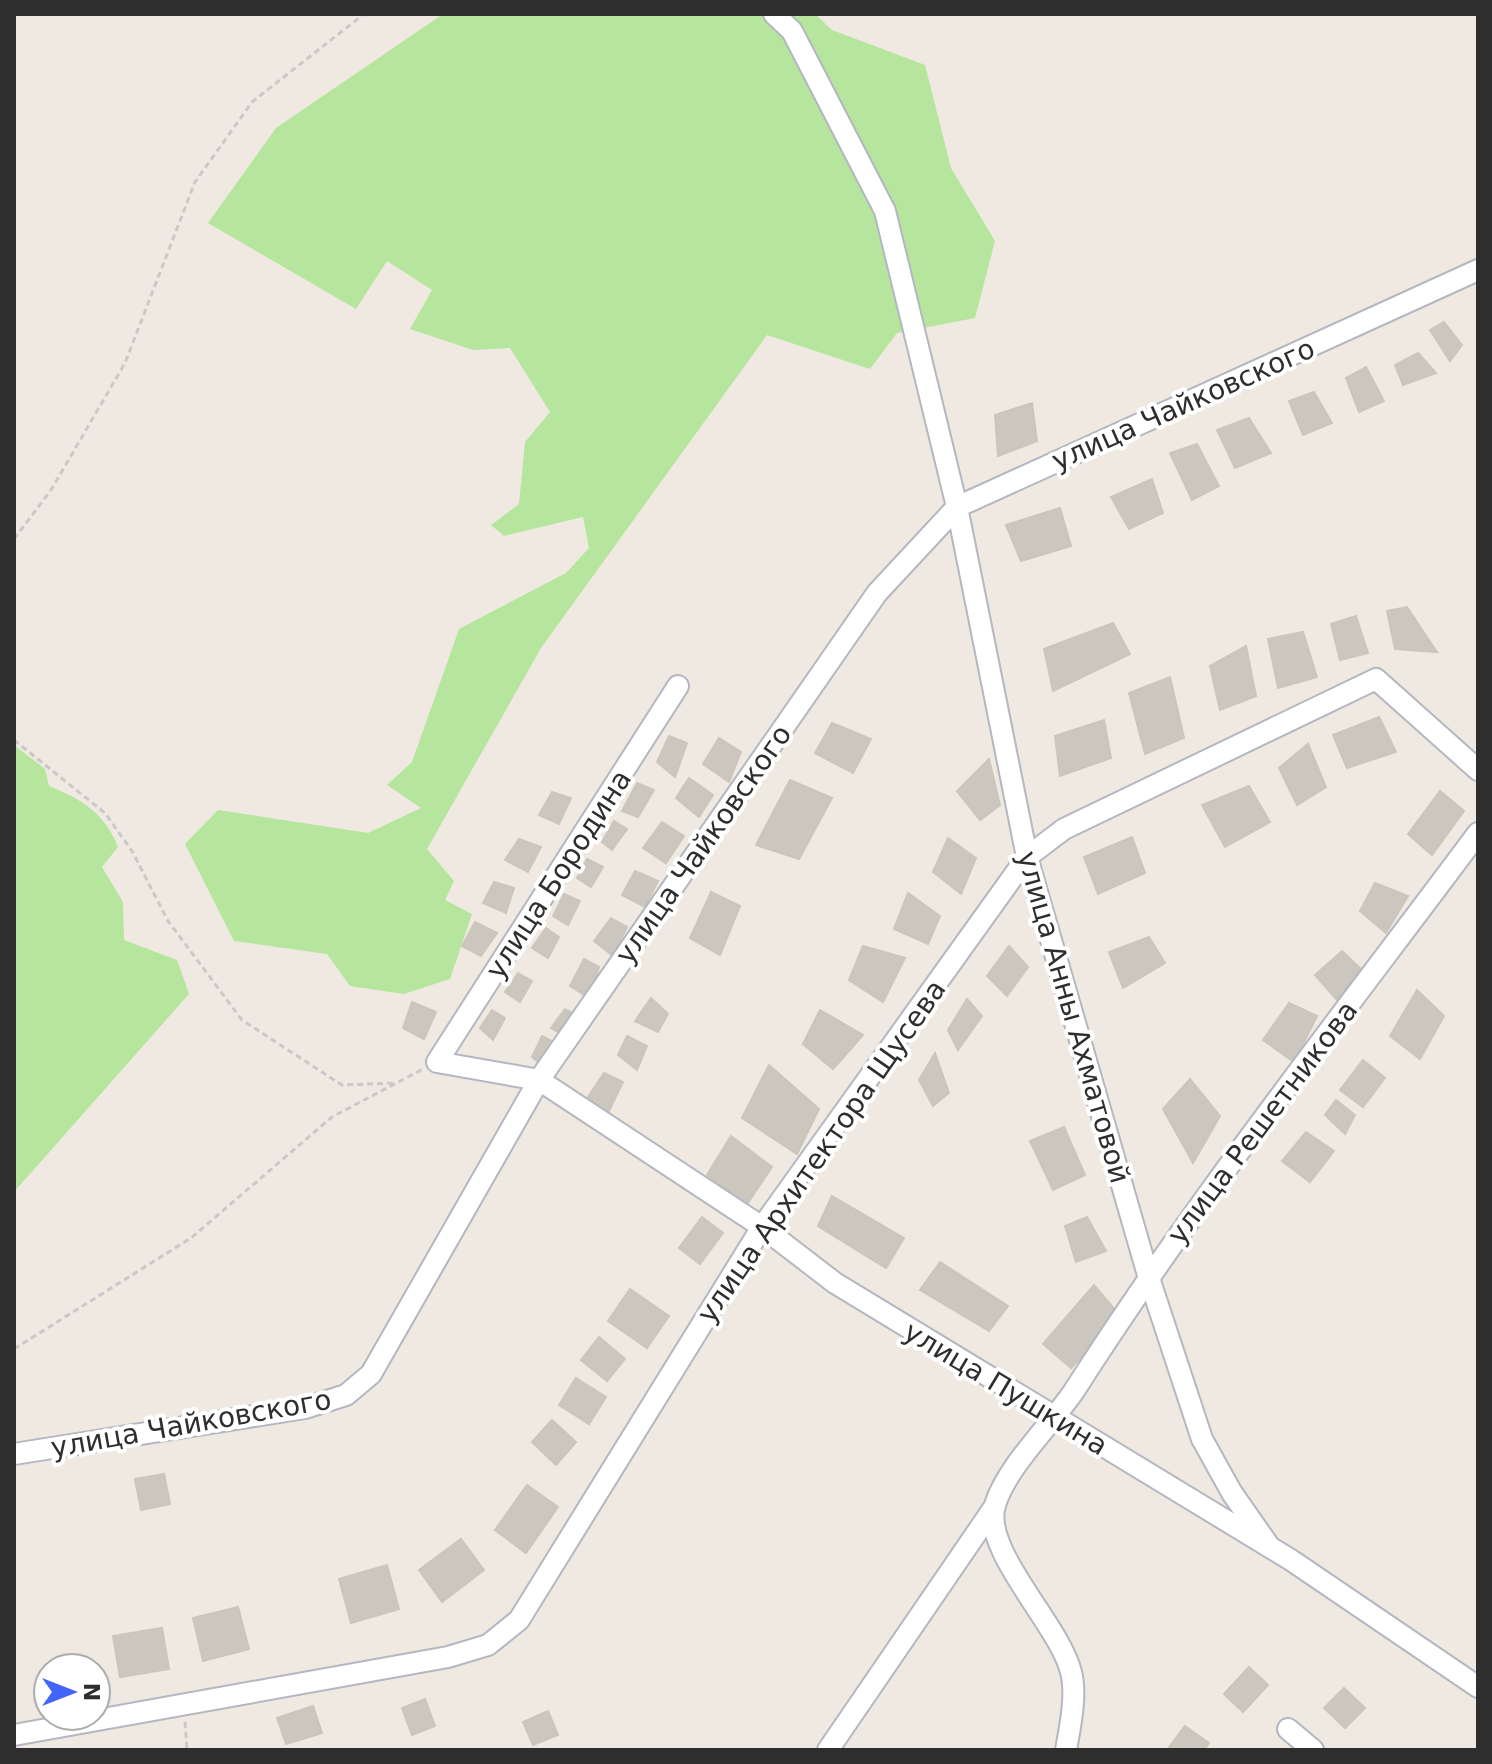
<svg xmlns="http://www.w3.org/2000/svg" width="1492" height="1764" font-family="'DejaVu Sans',sans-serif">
<rect width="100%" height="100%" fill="#efe9e1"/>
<path fill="#b6e59e" d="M443,14h372l17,16 93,35 26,103 44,73 -20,77 -78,15 -27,36 -103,-34 -226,313 -114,201 27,32 -9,19 27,14 -22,65 -46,15 -54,-8 -23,-32 -93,-13 -49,-97 33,-34 150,23 53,-25 -34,-23 25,-23 47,-133 107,-56 23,-25 -6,-31 -79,19 -13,-11 28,-21 6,-62 25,-30 -40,-64 -37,2 -63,-21 22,-39 -45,-29 -31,48 -148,-86 68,-95z
M14,745l31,24 4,17c32,13 56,27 69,61l-16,20 21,35 1,38 53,20 12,34 -175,198z"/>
<path fill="#cbc7bf" stroke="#cbc5ba" stroke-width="2" d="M1444,322l18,23 -12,16 -20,-31z
M1418,353l18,20 -33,12 -8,-20z
M1366,367l18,34 -25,11 -13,-34z
M1314,392l18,31 -29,12 -14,-34z
M1032,403l5,38 -39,15 -3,-41z
M1249,418l22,35 -36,15 -18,-38z
M1197,444l22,42 -27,14 -22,-47z
M1152,479l11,34 -34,16 -18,-32z
M1060,508l11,38 -50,15 -15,-36z
M1407,607l30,45 -42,-3 -8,-38z
M1356,616l12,37 -28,7 -9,-36z
M1113,623l17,31 -77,37 -9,-42z
M1303,632l14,45 -39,11 -10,-49z
M1246,646l10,50 -36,14 -10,-44z
M1170,677l14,61 -39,16 -16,-61z
M1379,717l17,35 -49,16 -14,-33z
M1104,720l7,38 -51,18 -5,-40z
M832,723l39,16 -18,34 -38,-20z
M669,736l18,7 -12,34 -18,-15z
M719,738l22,14 -12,30 -26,-18z
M1308,744l18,43 -29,18 -18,-37z
M989,759l11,46 -20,15 -23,-29z
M689,778l24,17 -14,22 -23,-19z
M790,780l42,18 -33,61 -43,-14z
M637,783l17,7 -16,27 -16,-6z
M1249,786l21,36 -45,25 -23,-42z
M1440,791l24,20 -32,44 -24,-21z
M552,792l19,6 -12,26 -20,-9z
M614,821l13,8 -15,21 -10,-8z
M662,822l22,14 -18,27 -23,-15z
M1132,837l13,36 -47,21 -14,-37z
M948,838l28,20 -15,36 -28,-22z
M519,839l22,8 -13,25 -23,-12z
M587,859l16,8 -12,20 -14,-9z
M635,871l23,10 -13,26 -23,-12z
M494,882l20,6 -8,25 -23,-10z
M1375,883l33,13 -22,37 -26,-22z
M711,892l29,14 -20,49 -30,-17z
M908,893l32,23 -12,28 -34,-15z
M564,894l16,7 -12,24 -15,-9z
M611,918l16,9 -14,29 -19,-15z
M475,922l22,11 -16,23 -19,-10z
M546,928l13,9 -11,21 -16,-10z
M1149,937l16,26 -42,25 -14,-36z
M863,946l42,12 -22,44 -34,-22z
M1009,946l19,21 -21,29 -20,-20z
M1342,951l19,18 -24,31 -22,-25z
M584,959l15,8 -10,31 -19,-12z
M518,973l14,8 -12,21 -15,-10z
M1417,990l27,26 -24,43 -30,-23z
M651,998l17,16 -10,18 -23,-11z
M967,999l15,17 -24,34 -10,-20z
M412,1002l24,10 -12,27 -21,-11z
M1289,1003l28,13 -23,46 -31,-22z
M565,1009l16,9 -11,21 -19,-11z
M492,1010l13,8 -12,22 -13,-12z
M820,1010l43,25 -30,34 -30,-25z
M542,1036l21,11 -11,26 -20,-16z
M627,1036l20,10 -10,24 -19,-15z
M935,1053l14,40 -16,13 -14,-26z
M1363,1060l22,18 -22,29 -23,-17z
M769,1065l50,44 -22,45 -55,-36z
M604,1073l19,9 -14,29 -21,-14z
M1190,1079l30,37 -27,47 -30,-54z
M1336,1100l19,15 -10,19 -20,-19z
M1064,1127l21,48 -32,15 -23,-49z
M1306,1132l28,19 -24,31 -28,-21z
M731,1136l41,31 -25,37 -40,-29z
M832,1196l72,42 -18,30 -68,-42z
M702,1217l21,16 -23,31 -21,-16z
M1087,1217l19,34 -30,11 -11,-36z
M940,1262l68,44 -19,25 -69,-41z
M1094,1285l26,31 -49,52 -28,-24z
M630,1289l39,27 -22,32 -39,-27z
M599,1337l26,22 -18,22 -26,-21z
M576,1378l30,19 -17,27 -30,-19z
M552,1420l24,22 -20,23 -24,-23z
M164,1474l6,30 -29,6 -6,-31z
M527,1485l31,22 -32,46 -31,-23z
M461,1539l23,31 -42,32 -23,-32z
M387,1565l12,44 -48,14 -12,-44z
M238,1607l11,42 -46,12 -10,-43z
M162,1628l7,41 -49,8 -7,-41z
M1249,1667l19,18 -25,27 -19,-18z
M1344,1688l21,20 -20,20 -21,-20z
M425,1699l10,27 -23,9 -10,-27z
M313,1706l9,27 -36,11 -9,-26z
M548,1711l10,24 -25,10 -10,-23z
M1185,1726l24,17 -5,7h-37z"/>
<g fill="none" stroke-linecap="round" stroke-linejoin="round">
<g stroke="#b4b7c1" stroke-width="24">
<path id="minor" d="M774,14l18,17 93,180 72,296 70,350 121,418 54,164 30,54 35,50
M678,686l-241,376 102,18 223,147 73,56 456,277 187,127
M14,1454l291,-46 41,-13 25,-21 168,-294 338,-487 80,-86 521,-237
M1288,1729l25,21
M14,1735l434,-78 40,-12 31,-25 243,-393 265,-370 37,-28 312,-150 102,91
M828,1750l167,-244
M1066,1750c4,-23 11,-55 5,-78 -12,-48 -90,-122 -76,-167 12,-39 56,-80 79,-114 124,-194 267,-374 404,-558"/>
</g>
<path stroke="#c9c9c9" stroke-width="3" stroke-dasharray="6 4" stroke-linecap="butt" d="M14,539l37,-49 74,-127 70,-181 57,-80 112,-88
M14,740l91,73 27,38 36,70 74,99 100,65 55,-2
M14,1349l177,-111 141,-121 91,-48
M185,1722l2,28"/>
<use href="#minor" stroke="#fff" stroke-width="20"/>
</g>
<g text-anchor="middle" stroke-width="8" stroke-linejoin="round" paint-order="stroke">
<g font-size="28" fill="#2e2e2e" stroke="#fff">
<text transform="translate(1183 404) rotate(-24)" y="10">улица Чайковского</text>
<text transform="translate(703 844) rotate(-55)" y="10">улица Чайковского</text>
<text transform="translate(558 874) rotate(-57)" y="10">улица Бородина</text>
<text transform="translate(1074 1017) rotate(74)" y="10">улица Анны Ахматовой</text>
<text transform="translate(1262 1122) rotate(-53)" y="10">улица Решетникова</text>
<text transform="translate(821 1151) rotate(-55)" y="10">улица Архитектора Щусева</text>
<text transform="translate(1006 1388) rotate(31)" y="10">улица Пушкина</text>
<text transform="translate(191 1423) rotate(-10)" y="10">улица Чайковского</text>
</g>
</g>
<rect width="1492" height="1764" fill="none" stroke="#2e2e2e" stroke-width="32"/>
<g transform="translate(72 1692) rotate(90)"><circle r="38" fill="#ffffff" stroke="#ababab" stroke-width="2"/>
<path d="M0-6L14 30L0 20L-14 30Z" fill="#4264fb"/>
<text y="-12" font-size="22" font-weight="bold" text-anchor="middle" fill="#2e2e2e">N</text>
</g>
</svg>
